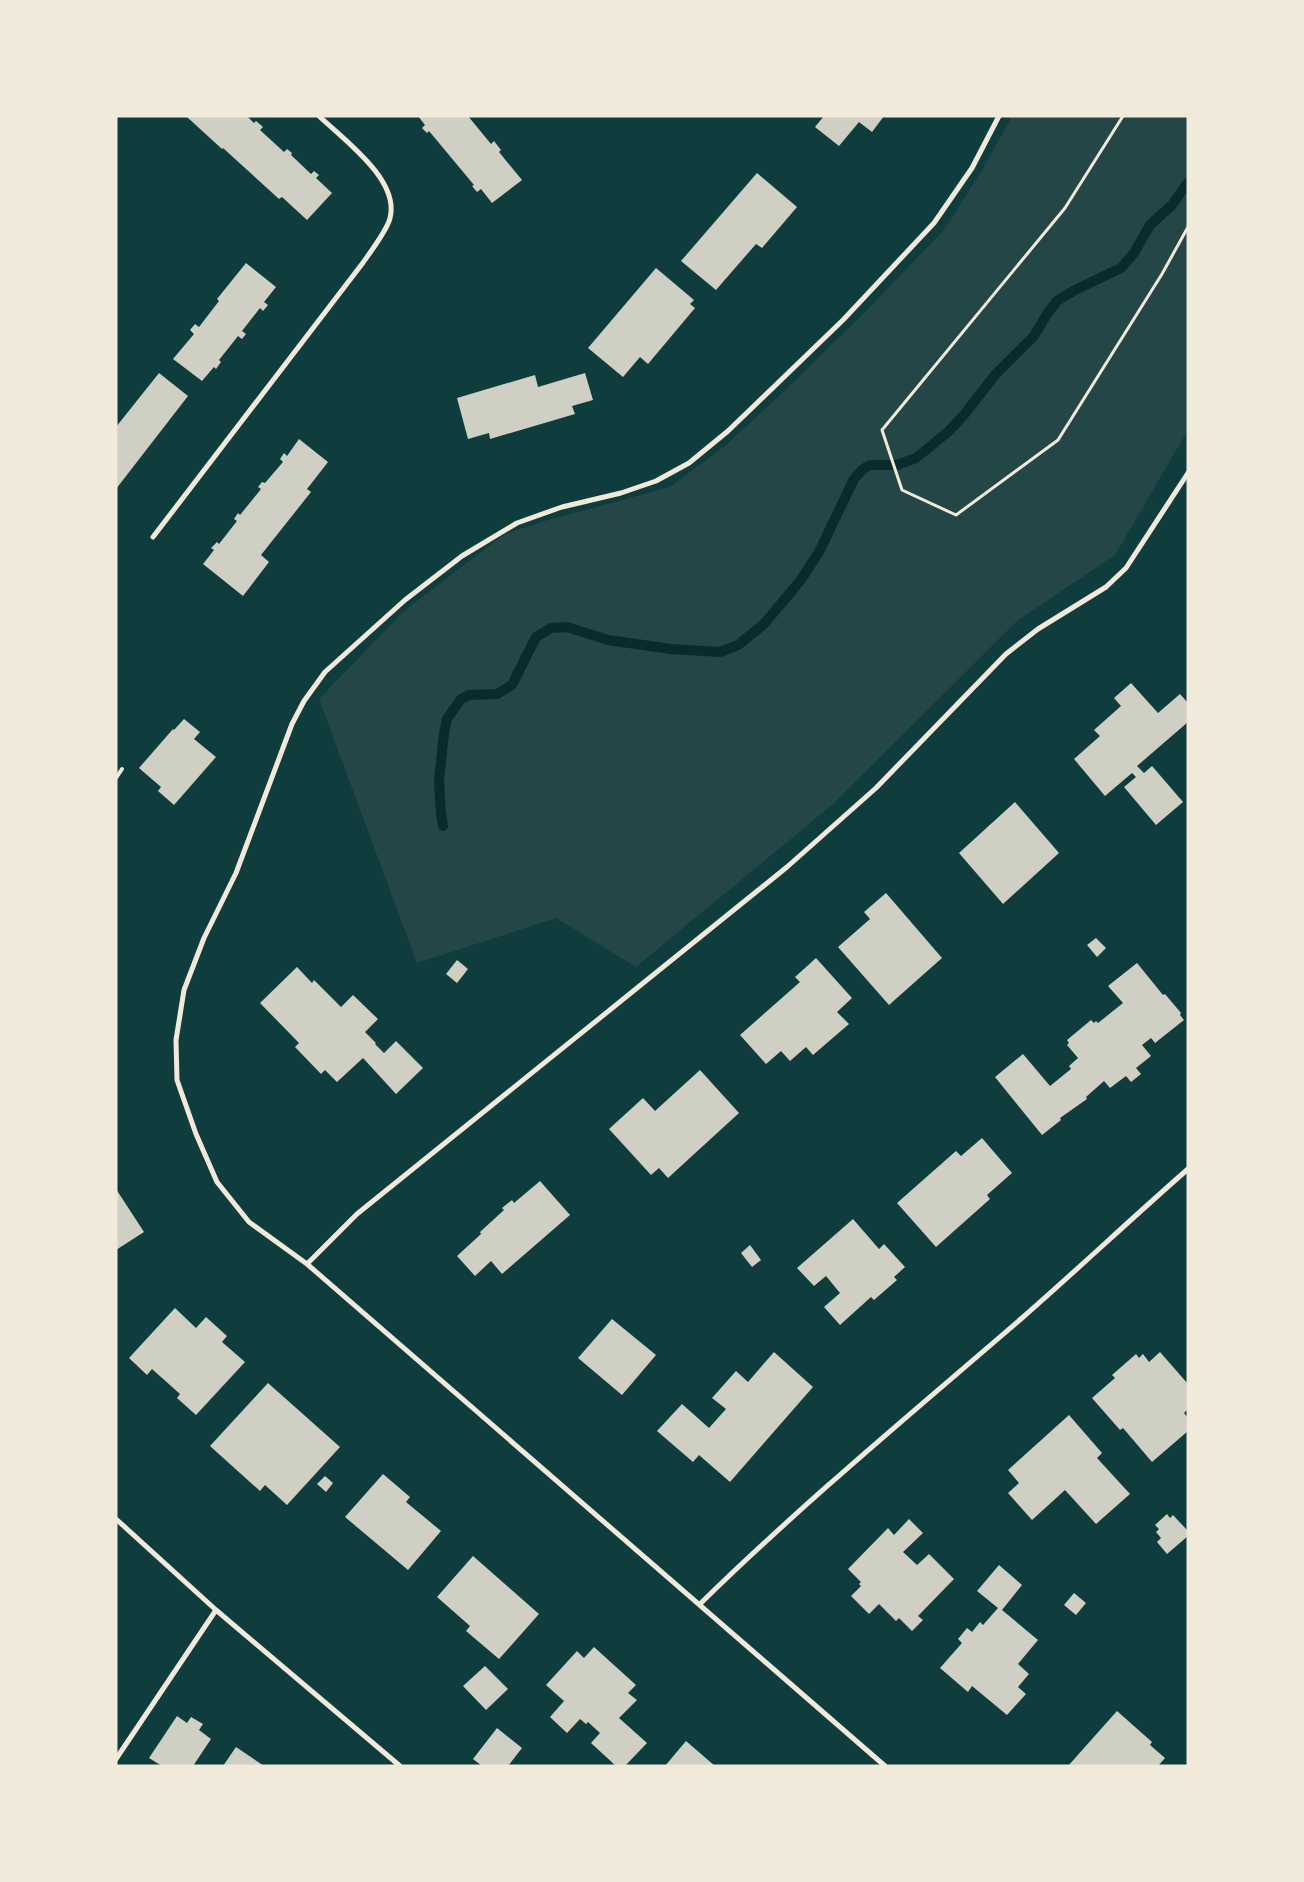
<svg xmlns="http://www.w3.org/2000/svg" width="1304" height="1882" font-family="Quicksand,sans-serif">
<rect width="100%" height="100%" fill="#0f3d3e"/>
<path fill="#244646" d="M1012,116h176v314l-73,125 -97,65 -185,184 -197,163 -80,-49 -139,45 -98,-264 85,-88 101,-77 43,-14 122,-33 55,-41 53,-49 85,-83 81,-84 40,-63z"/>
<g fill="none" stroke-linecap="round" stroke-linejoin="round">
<path stroke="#0a2a2b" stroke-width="10" d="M443,826l-2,-13 -2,-32 5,-48 3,-14 14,-20 8,-4 28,-1 15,-9 24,-48 15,-9 16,-1 41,13 63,9 49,3 18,-7 26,-21 36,-43 19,-29 35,-73 9,-10 7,-4h27l19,-7 33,-27 14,-15 32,-41 39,-39 13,-22 10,-13 18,-11 46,-22 13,-15 16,-28 22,-20 16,-23"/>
</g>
<path fill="#cfcfc3" d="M188,116h59l7,7 2,-2 7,6 -3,3 24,22 3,-3 5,4 -1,2 20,19 3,-3 5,4 -3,3 16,15 -25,27 -25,-23 -3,2 -56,-51 -1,1 -35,-32z
M418,116h50l23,28 3,-3 7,9 -2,2 23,28 -30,23 -11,-14 -4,3 -5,-6 2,-1 -45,-54 -2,2 -5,-5 3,-3z
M824,116h60l-12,16 -13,-10 -20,24 -24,-19z
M757,173l40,34 -35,41 -6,-4 -40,46 -35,-29z
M246,263l30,24 -12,15 4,3 -5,6 -3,-3 -18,23 4,3 -4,5 -4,-3 -19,24 2,2 -5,7 -2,-2 -12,14 -29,-22 21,-25 -4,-4 5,-6 4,3 20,-26 -2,-2z
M656,268l38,32 -4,4 5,4 -47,56 -8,-7 -17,20 -35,-29z
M159,373l29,23 -72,93v-62z
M585,373l8,27 -21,6 3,8 -85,25 -1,-6 -21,6 -11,-41 78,-23 3,12z
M299,439l29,23 -21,27 4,3 -50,63 8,7 -26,34 -40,-32 11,-14 -3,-2 6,-6 2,2 18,-23 -3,-2 4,-6 2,2 21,-26 -3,-2 4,-5 3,1 18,-21 -3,-3 4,-6 3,3z
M1131,683l27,30 22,-19 8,9v19l-51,44 7,7 8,-7 31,36 -27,23 -32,-38 12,-10 -4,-4 -27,23 -31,-37 26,-23 -6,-6 27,-24 -7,-8z
M184,719l16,13 -6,7 22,18 -42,48 -16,-14 3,-4 -22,-19 34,-39 1,1z
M1015,802l44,51 -56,51 -44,-51z
M886,893l56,65 -53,47 -51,-58 32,-28 -6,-7z
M1096,938l10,10 -9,9 -10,-12z
M816,958l36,40 -15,14 12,12 -36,31 -7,-8 -16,14 -9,-10 -15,13 -26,-29 60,-53 -5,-5z
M457,960l11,9 -11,14 -11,-9z
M1137,963l26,32 2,-1 16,19 -1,2 4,5 -29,23 -4,-5 -9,7 9,11 -15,12 5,6 -10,8 -5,-6 -16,12 -6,-7 -18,16 1,2 -27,19 1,2 -19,15 -47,-58 28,-23 27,32 21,-17 -2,-3 9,-8 -11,-13 2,-2 -2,-3 24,-20 3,3 2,-2 2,2 25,-20 -15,-17z
M297,967l15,16 2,-3 27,27 12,-12 25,24 -13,13 11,11 -1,1 9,9 12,-12 27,27 -27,26 -33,-36 -26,24 -12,-12 -4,4 -26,-27 4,-4 -39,-40z
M700,1070l39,43 -71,65 -9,-10 -8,7 -42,-46 34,-31 12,13z
M982,1138l30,35 -25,22 3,4 -54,48 -39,-44 59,-52 5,5z
M540,1181l30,34 -68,59 -11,-13 -16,15 -18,-20 24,-22 -1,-2 24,-22 -2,-2 10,-8 2,3z
M116,1189l28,43 -28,18z
M853,1219l26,30 5,-5 21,23 -11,10 3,3 -23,20 -3,-3 -31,28 -16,-18 16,-14 -14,-17 -12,10 -17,-18z
M750,1245l11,15 -9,7 -11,-14z
M175,1308l21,20 10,-11 21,19 -5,6 23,20 -49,53 -19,-17 3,-4 -28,-25 -5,6 -18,-17z
M612,1319l44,36 -34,40 -44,-37z
M774,1352l39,35 -83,95 -31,-27 -6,7 -36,-31 25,-27 27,24 17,-19 -14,-11 24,-27 12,11z
M1160,1352l28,32v25l-4,4 4,5v13l-36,31 -29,-34 -3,2 -28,-32 23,-20 -3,-3 24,-21 3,4 4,-4 6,8z
M268,1383l72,64 -53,58 -22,-20 -5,6 -50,-45z
M1069,1415l33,38 -5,5 33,36 -34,30 -31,-34 -33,30 -24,-27 11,-10 -11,-13z
M383,1474l27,23 -4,5 35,29 -33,39 -63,-53z
M325,1476l8,7 -7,9 -9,-8z
M1167,1514l3,4 3,-3 15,16v5l-21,18 -10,-12 4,-4 -5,-6 3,-3 -4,-4z
M909,1519l14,14 -20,19 14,13 12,-11 25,25 -36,37 5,4 -11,11 -13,-13 -3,3 -17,-17 -10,10 -18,-18 10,-10 -2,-2 2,-2 -13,-13 40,-41 6,7z
M473,1556l66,58 -40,45 -33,-28 4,-5 -33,-29z
M999,1565l23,20 -20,25 36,30 -20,24 11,10 -11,13 8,7 -19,21 -35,-29 -4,6 -28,-24 22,-25 -4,-4 9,-11 5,4 8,-10 3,3 15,-17 -21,-17z
M1074,1593l12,10 -10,12 -12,-10z
M594,1647l42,38 -8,8 9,7 -18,18 28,25 -22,23h-9l-25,-23 9,-10 -12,-11 -2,2 -6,-5 -13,14 -17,-16 14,-16 -18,-16 31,-34 7,7z
M485,1666l23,23 -22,21 -23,-24z
M1117,1711l35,31 -2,3 15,13 -7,8h-90z
M177,1716l10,7 4,-6 12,7 -4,6 12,9 -18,27h-31l-13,-8z
M497,1728l25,20 -14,18h-26l-9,-7z
M686,1741l29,25h-50z
M236,1747l28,19h-41z"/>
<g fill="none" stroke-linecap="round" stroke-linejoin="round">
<path stroke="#f1e9da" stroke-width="3" d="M1123,116l-58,92 -183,222 20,60 54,25 102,-75 104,-166 26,-47"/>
<path stroke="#f1e9da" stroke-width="4" d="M116,778l6,-9"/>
<path stroke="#f1e9da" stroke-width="5" d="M153,537l209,-273c7,-10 26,-35 28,-46 10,-38 -46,-78 -71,-102
M307,1264l50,-50 430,-347 89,-79 130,-134 32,-25 68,-42 20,-19 62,-95
M116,1519l100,91 184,156
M700,1604c103,-101 213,-192 322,-286 56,-49 110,-100 166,-149
M116,1759l100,-149
M885,1766l-578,-502 -58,-42 -32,-40 -21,-48 -19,-54 -1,-40 8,-50 20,-52 32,-65 56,-149 12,-23 21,-29 80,-72 57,-44 55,-33 45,-16 59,-14 35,-12 33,-18 39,-32 115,-111 91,-97 38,-55 27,-52"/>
</g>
<rect width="1304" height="1882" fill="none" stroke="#f1e9da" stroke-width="235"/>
</svg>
